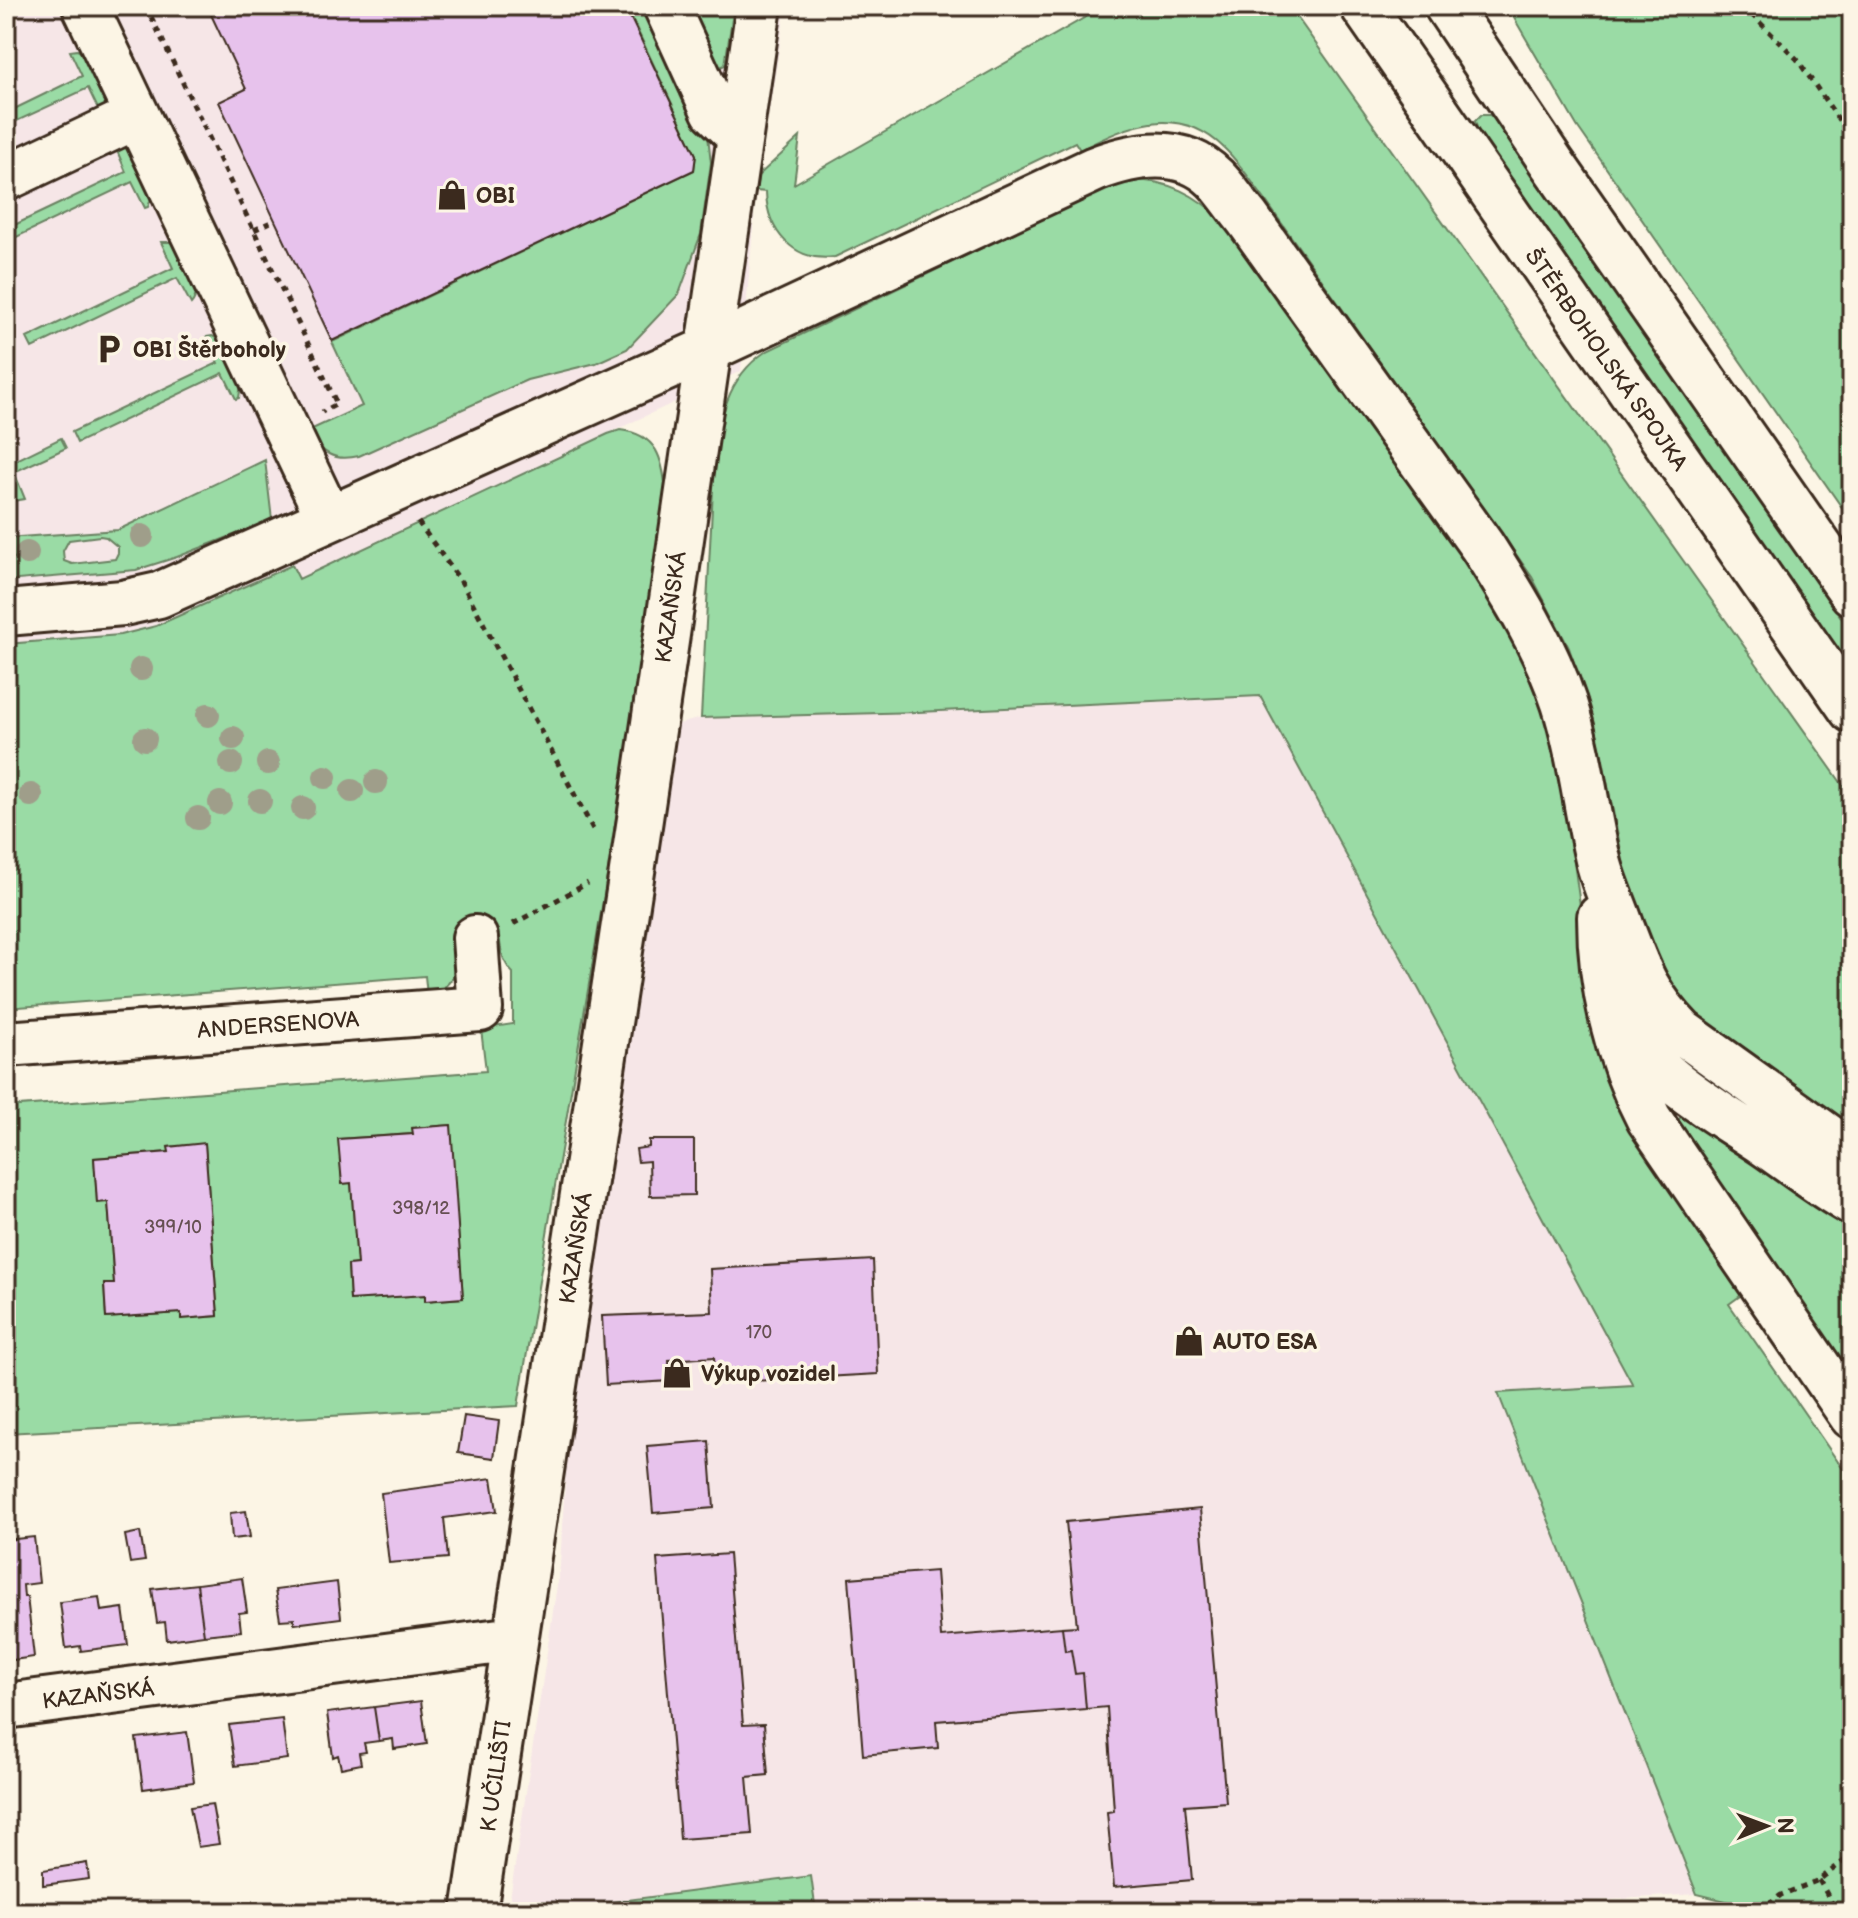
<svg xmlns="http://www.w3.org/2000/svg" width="1858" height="1918" font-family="'Balsamiq Sans',sans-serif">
<rect width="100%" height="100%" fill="#fcf5e5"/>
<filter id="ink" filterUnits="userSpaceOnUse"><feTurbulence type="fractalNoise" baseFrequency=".0125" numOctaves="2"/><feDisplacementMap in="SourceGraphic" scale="16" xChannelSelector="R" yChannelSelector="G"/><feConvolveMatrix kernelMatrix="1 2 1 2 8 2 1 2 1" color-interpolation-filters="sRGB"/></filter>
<g filter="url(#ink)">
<path fill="#f6e6e7" d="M6,6h780l-30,185 -15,180 -443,208 -6,-14 -136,61 -35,9 -115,9z
M1260,696l373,690 -135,8 199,500 -274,18h-915l52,-347 11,-182 101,-657 29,-8 217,-6z"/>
<path fill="#9adba5" stroke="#6a8262" stroke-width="2" fill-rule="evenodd" d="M626,6h30l49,102 6,55 -10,71 -22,60 -52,55 -31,14 -69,17 -168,76c-26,6 -38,-3 -51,-25l54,-25 -30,-64 362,-172 2,-15z
M688,6h46l-9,59 -7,3z
M1105,6h184l563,792v332l-46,-29 -130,-102 -38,-82 -14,-52 -28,-136 -27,-81 -37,-71 -269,-380c-12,-16 -24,-35 -39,-49 -46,-45 -96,-23 -144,2l-5,-8 -240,115c-41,6 -68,-26 -69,-65l-10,-1 2,-15 42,-39 -6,47z
M1507,6h345v516l-275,-396z
M77,50c14,6 29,41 29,57l-6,6 -12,-25 -82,38v-13l76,-37 -12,-25z
M1481,115h9l4,4 358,514v36l-374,-538 -3,-10z
M115,146h9l6,5 22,45 -4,11 -3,1 -13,-26 -126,60v-13l120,-57z
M1130,180c38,0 66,14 93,41l215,295 58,91 22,44 31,77 14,56 32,228 152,279 -18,13 123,178v430h-81l-74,-18 -199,-501 135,-8 -373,-689 -342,16 -217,6 13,-248c6,-47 9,-89 51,-118l348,-167z
M161,242h9l6,5c7,15 29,43 15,57l-14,-26 -145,70 -5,-10 146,-70z
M212,336l7,3 22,45 -2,14 -3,1 -13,-26 -146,70 -5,-11 146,-69 -12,-26z
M620,430c37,4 43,29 46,62l-58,379 -90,535 -512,27v-326l480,-36 -5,-42 32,-5v-51c-13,-13 -12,-27 -15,-43l-40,4c1,26 1,54 -31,61l-2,-19 -419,32v-364l114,-9 36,-9 136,-61 7,14 309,-145zM450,1125l13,173 -37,3 -1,-6 -75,5 -2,-34 9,-2 -6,-81 -9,1 -3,-45 74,-5v-6zM205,1144l13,172 -37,3v-6l-75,5 -2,-33 10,-1 -6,-82h-11l-3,-44 75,-6v-5z
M61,438l5,10 -52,24 11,27 -19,3v-37z
M265,460l7,60 -95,37 -41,13 -130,11v-16l8,-7 -8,-10v-10l112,-8zM100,536l6,1 12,10v6l-3,6 -43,5 -8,-3 -1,-10 6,-11z
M1683,1114l127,79 42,35v54l-4,18v18l4,15v52l-176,-262z
M811,1876l5,36h-211l-1,-9z"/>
<path fill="#e7c2ec" stroke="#3b2a1e" stroke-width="2" d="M207,6h418l71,149 -2,15 -362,171 -113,-239 27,-13z
M451,1125l12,173 -38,3v-6l-75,5 -2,-35 9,-1 -6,-81 -9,1 -4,-45 75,-5 -1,-6z
M649,1140h45v55l-44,1 -1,-35 -11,1 -2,-13 13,-2z
M205,1143l13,173 -37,3v-6l-75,5 -2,-34h10l-6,-82 -11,1 -3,-45 75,-6 -1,-5z
M873,1260l5,114 -162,9 -2,-26 -45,3 1,21 -64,4 -4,-69 110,-4 -2,-43z
M464,1416l35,5 -5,37 -36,-5z
M709,1441l5,67 -61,5 -6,-67z
M492,1478l5,33 -53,7 4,40 -59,5 -8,-70z
M1200,1509l26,293 -41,3 7,75 -78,7 -7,-75 7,-1 -7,-104 -21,2 -3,-36 -8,1 -4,-24 -6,1 -3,-24 15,-1 -11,-104z
M246,1511l4,26 -18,2 -2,-26z
M140,1532l5,29 -15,2 -5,-28z
M34,1537l5,46 -16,2 1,12h3l7,60 -28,4v-121z
M729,1554l14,171 21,-1 4,51 -21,2 5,57 -72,5 -23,-280z
M936,1571l5,66 121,-10 3,24 6,-1 4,24 8,-1 3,36 -150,12 2,27 -75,7 -14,-177z
M242,1578l5,34 -8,1 2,18 -37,4 -7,-51z
M337,1582l4,36 -47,6v-5l-14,1 -5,-30z
M197,1584l7,51 -37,5 -2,-18 -8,1 -5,-34z
M99,1597l2,14 22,-3 5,37 -47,6 -1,-5 -14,2 -6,-46z
M421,1701l6,43 -33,5 -1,-10 -14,2 -5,-34z
M374,1707l5,34 -15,2 2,9 -7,1 2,11 -20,4 -3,-13 -5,2 -6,-44z
M282,1719l5,40 -52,7 -6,-41z
M187,1732l7,50 -51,7 -7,-51z
M212,1804l7,40 -21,3 -8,-40z
M87,1863l2,16 -46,6v-15z
M399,1902l22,3 -1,7h-23z"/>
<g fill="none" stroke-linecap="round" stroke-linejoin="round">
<g stroke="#3b2a1e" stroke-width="50">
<path id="minor" d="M85,6l244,513
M666,6l48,105 26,25
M6,178l131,-62
M6,613l117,-10 36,-8 550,-246 386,-180c39,-15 86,-24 120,9 12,12 21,27 32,40l235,328c32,50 63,100 82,157 17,53 22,108 35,161 6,22 16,43 23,64 17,45 26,69 60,104l170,122
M1600,917c0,69 17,141 49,202l203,297
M1621,1021c30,56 94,89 144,123 29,20 57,42 87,59
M6,1044l474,-35 -5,-71
M6,1706l509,-67
M474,1912l166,-1093 119,-813"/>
</g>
<g stroke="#3b2a1e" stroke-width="50">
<path id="highway" d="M1363,6l489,704
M1447,6l105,157 300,430"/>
</g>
<path stroke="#3b2a1e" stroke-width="5" stroke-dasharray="6 6" stroke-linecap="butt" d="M146,6l191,398 -15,8
M1743,6l54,53 55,80
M254,230l21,-10
M418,522l44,61 133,250
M513,924l75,-41
M1819,1880l18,32
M836,1912l14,-2
M1759,1912l22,-17 38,-15 33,-25"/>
<use href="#minor" stroke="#fcf5e5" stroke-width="44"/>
<use href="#highway" stroke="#fcf5e5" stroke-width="44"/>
</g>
<g fill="#9f9e8a">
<circle cx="142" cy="536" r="12"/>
<circle cx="27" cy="553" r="12"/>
<circle cx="141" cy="669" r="12"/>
<circle cx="208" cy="715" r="12"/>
<circle cx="233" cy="738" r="12"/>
<circle cx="145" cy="739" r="12"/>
<circle cx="231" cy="763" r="12"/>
<circle cx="268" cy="763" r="12"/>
<circle cx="325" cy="777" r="12"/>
<circle cx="376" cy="782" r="12"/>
<circle cx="352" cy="791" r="12"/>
<circle cx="31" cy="795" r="12"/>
<circle cx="260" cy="801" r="12"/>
<circle cx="220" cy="803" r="12"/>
<circle cx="303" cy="808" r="12"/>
<circle cx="198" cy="818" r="12"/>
</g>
</g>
<defs>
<g id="shop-bare" transform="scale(2.4)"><path d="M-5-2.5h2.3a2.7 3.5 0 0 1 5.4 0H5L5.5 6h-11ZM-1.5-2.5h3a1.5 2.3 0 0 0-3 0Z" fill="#3b2a1e" stroke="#fcf5e5" stroke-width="2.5" paint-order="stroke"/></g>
<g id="parking-bare" transform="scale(2.4)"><path d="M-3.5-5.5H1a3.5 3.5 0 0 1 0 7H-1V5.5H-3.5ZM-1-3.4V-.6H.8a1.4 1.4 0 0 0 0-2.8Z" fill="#3b2a1e" stroke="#fcf5e5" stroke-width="2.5" paint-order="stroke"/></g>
</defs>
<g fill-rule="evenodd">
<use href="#shop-bare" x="452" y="195"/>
<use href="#parking-bare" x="109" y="349"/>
<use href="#shop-bare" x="1189" y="1341"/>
<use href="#shop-bare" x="677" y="1373"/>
</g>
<g text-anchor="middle" stroke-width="7" stroke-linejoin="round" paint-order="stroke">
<g font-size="18" fill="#665052">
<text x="421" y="1214">398/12</text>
<text x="173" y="1233">399/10</text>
<text x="759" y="1338">170</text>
</g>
<g font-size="22" font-weight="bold" fill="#3b2a1e" stroke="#fcf5e5" text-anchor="start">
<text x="476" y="203">OBI</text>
<text x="133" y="357">OBI Štěrboholy</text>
<text x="1213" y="1349">AUTO ESA</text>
<text x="701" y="1381">Výkup vozidel</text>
</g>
<g font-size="22" fill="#3b2a1e" stroke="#fcf5e5">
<text transform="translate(1607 359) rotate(55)" y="8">ŠTĚRBOHOLSKÁ SPOJKA</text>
<text transform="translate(670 607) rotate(-82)" y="8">KAZAŇSKÁ</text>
<text transform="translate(278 1024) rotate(-4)" y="8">ANDERSENOVA</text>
<text transform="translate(575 1248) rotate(-81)" y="8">KAZAŇSKÁ</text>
<text transform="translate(98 1694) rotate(-7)" y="8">KAZAŇSKÁ</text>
<text transform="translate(495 1776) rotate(-82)" y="8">K UČILIŠTI</text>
</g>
</g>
<rect width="1858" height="1918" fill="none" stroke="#fcf5e5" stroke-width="32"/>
<rect x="16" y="16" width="1826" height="1886" fill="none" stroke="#3b2a1e" stroke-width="3" filter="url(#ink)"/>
<g transform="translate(1766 1826) rotate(89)" stroke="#fcf5e5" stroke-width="6" paint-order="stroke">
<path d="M0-6L14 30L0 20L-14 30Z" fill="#3b2a1e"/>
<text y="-12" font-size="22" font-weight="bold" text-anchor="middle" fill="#3b2a1e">N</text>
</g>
</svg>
